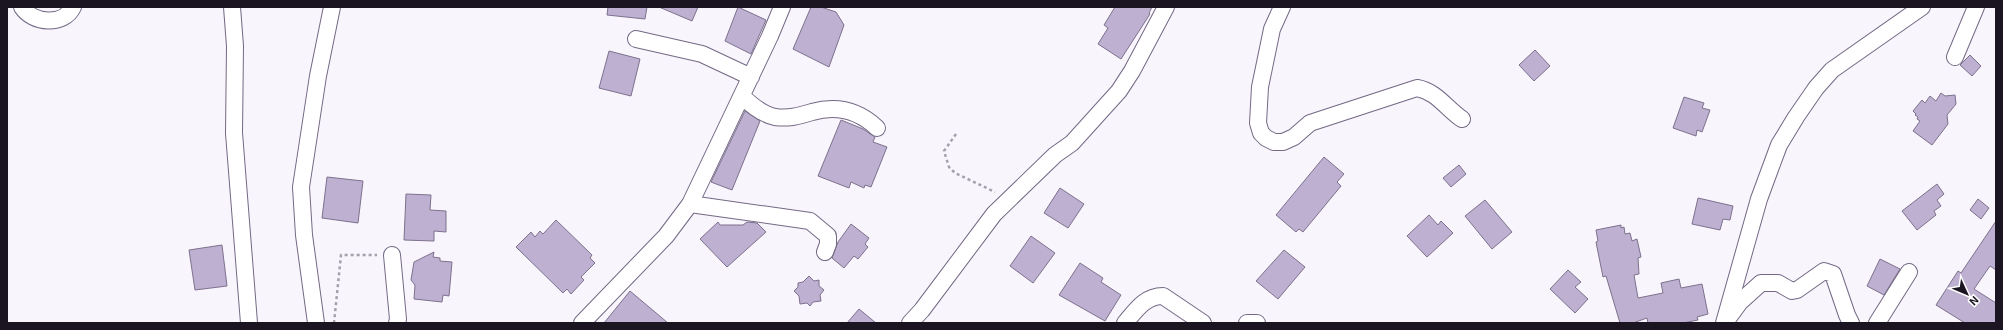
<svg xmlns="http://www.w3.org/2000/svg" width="2003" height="330" font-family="'Exo 2',sans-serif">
<rect width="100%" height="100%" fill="#f8f5fc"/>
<path fill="#beb0d0" stroke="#7d718e" d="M608,7h39l-2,12 -38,-4z
M659,7h39l-6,14z
M738,7l28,13 -15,34 -26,-13z
M811,7h10l15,5 8,13 -15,42 -36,-18z
M1115,7h37l-3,6 1,1 -29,45 -23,-15 10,-16 -4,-3z
M1535,50l15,16 -16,15 -15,-16z
M609,51l31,8 -9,37 -32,-8z
M1970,55l11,11 -9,10 -12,-11z
M1941,93l4,3 10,-1 1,9 -9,11 1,9 -16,21 -19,-14 7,-10 -3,-2 1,-2 -3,-2 1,-1 -3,-3 9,-11 3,3 5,-7 6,5z
M1684,97l20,6 -2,5 8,2 -8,22 -5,-2 -1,6 -23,-8z
M745,111l15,10 -28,69 -21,-8z
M841,120l22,9 12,8 -2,5 14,5 -16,40 -6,-2 -1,3 -13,-6 -2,6 -31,-12z
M1324,157l20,17 -7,8 4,4 -38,46 -4,-3 -3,3 -20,-17z
M1459,165l7,9 -15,13 -8,-9z
M327,177l36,4 -5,42 -36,-5z
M1937,184l7,10 -7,6 4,6 -7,5 2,4 -19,15 -15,-19z
M1060,188l24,16 -16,24 -24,-15z
M406,194l25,1 -1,15 16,1v21l-12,-1v10l-30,-1z
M1698,198l35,8 -3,14 -7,-1 -3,11 -28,-6z
M1978,199l11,9 -8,11 -11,-9z
M1485,200l27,32 -20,17 -27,-33z
M1429,215l9,10 3,-4 12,12 -26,24 -20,-21z
M556,220l36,35 -2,3 5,5 -14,14 3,3 -13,14 -4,-5 -4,4 -47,-46 15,-15 4,5 5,-6 3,3z
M1996,221v49l-6,-4 -16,23 22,14v20h-31l-29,-18 22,-34 3,2z
M718,222l2,3h23l4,-3 10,1 9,9 -39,35 -27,-28z
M851,224l18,14 -4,6 3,3 -10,12 -4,-3 -10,12 -12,-10 6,-16z
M1621,225v3l3,-1 1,7 5,-1 2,8 5,-2 4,18 -3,1 1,16 -5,1 4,23 25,-5 -2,-10 18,-4 2,9 21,-4 6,30 -11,3 1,3 -15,3h-35l-1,-5 -14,5h-13l-14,-47 -3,1 -7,-35 2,-1 -2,-11z
M1031,236l24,17 -22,30 -23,-17z
M222,245l5,41 -32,4 -6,-40z
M1284,250l21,17 -27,32 -22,-18z
M434,252l-1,5 7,1v3l12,1 -3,34 -6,-1 -1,7 -28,-3 1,-14 -4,-5 3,-18z
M1880,259l20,10 -16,26 -17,-9z
M1080,263l23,15 -2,4 20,13 -16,26 -46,-26z
M1568,270l13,12 -6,5 13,12 -13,14 -25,-24z
M809,276l5,5 5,-1v6l5,4 -4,5 1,6 -8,1 -3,4 -3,-3 -7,1 -1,-8 -5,-5 4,-4v-4l5,-1z
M630,291l38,32h-64z
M859,309l17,14h-29z"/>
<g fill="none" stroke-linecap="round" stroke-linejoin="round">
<g stroke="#746885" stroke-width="18">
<path id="minor" d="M22,7c11,17 42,19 51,0
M232,7l3,39 -1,87 15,190
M1282,7l-10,22 -12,58 -2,36 3,10 5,5 8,4h9l11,-5 16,-14 107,-35c19,3 30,21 45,31
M636,39l66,15 49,23
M1955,57l21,-50
M742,96c9,9 20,18 33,21 13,2 24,-1 37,-5 25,-7 46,-2 65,16
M690,204l120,17 18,15v8l-3,8
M392,255l6,64 -1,4
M1729,317l11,-15 21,-19h17l14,8 5,-1 27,-19 9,3 14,41 4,8
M316,323l-12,-88 -3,-48 17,-111 14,-69
M582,323l84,-87 24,-32 80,-168 12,-29
M910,323l12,-13 72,-96 61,-59 17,-12 47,-52 13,-20 34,-64
M1125,323c11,-13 20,-27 38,-27l40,27
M1247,323h10
M1724,323l35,-124 20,-54 17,-28 20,-29 16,-18 90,-63
M1877,323l32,-51"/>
</g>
<path stroke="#a5a1aa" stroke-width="2.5" stroke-dasharray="3 3" stroke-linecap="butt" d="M956,134l-12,17 5,16 6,6 40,19
M334,323l7,-68h36"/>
<use href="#minor" stroke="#fff" stroke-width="16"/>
</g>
<rect width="2003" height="330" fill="none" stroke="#1a1521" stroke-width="16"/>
<g transform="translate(1967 294) rotate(134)" stroke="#ffffff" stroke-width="3" paint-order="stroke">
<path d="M0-3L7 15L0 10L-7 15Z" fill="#1a1521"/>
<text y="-6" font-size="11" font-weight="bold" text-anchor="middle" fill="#1a1521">N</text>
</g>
</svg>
